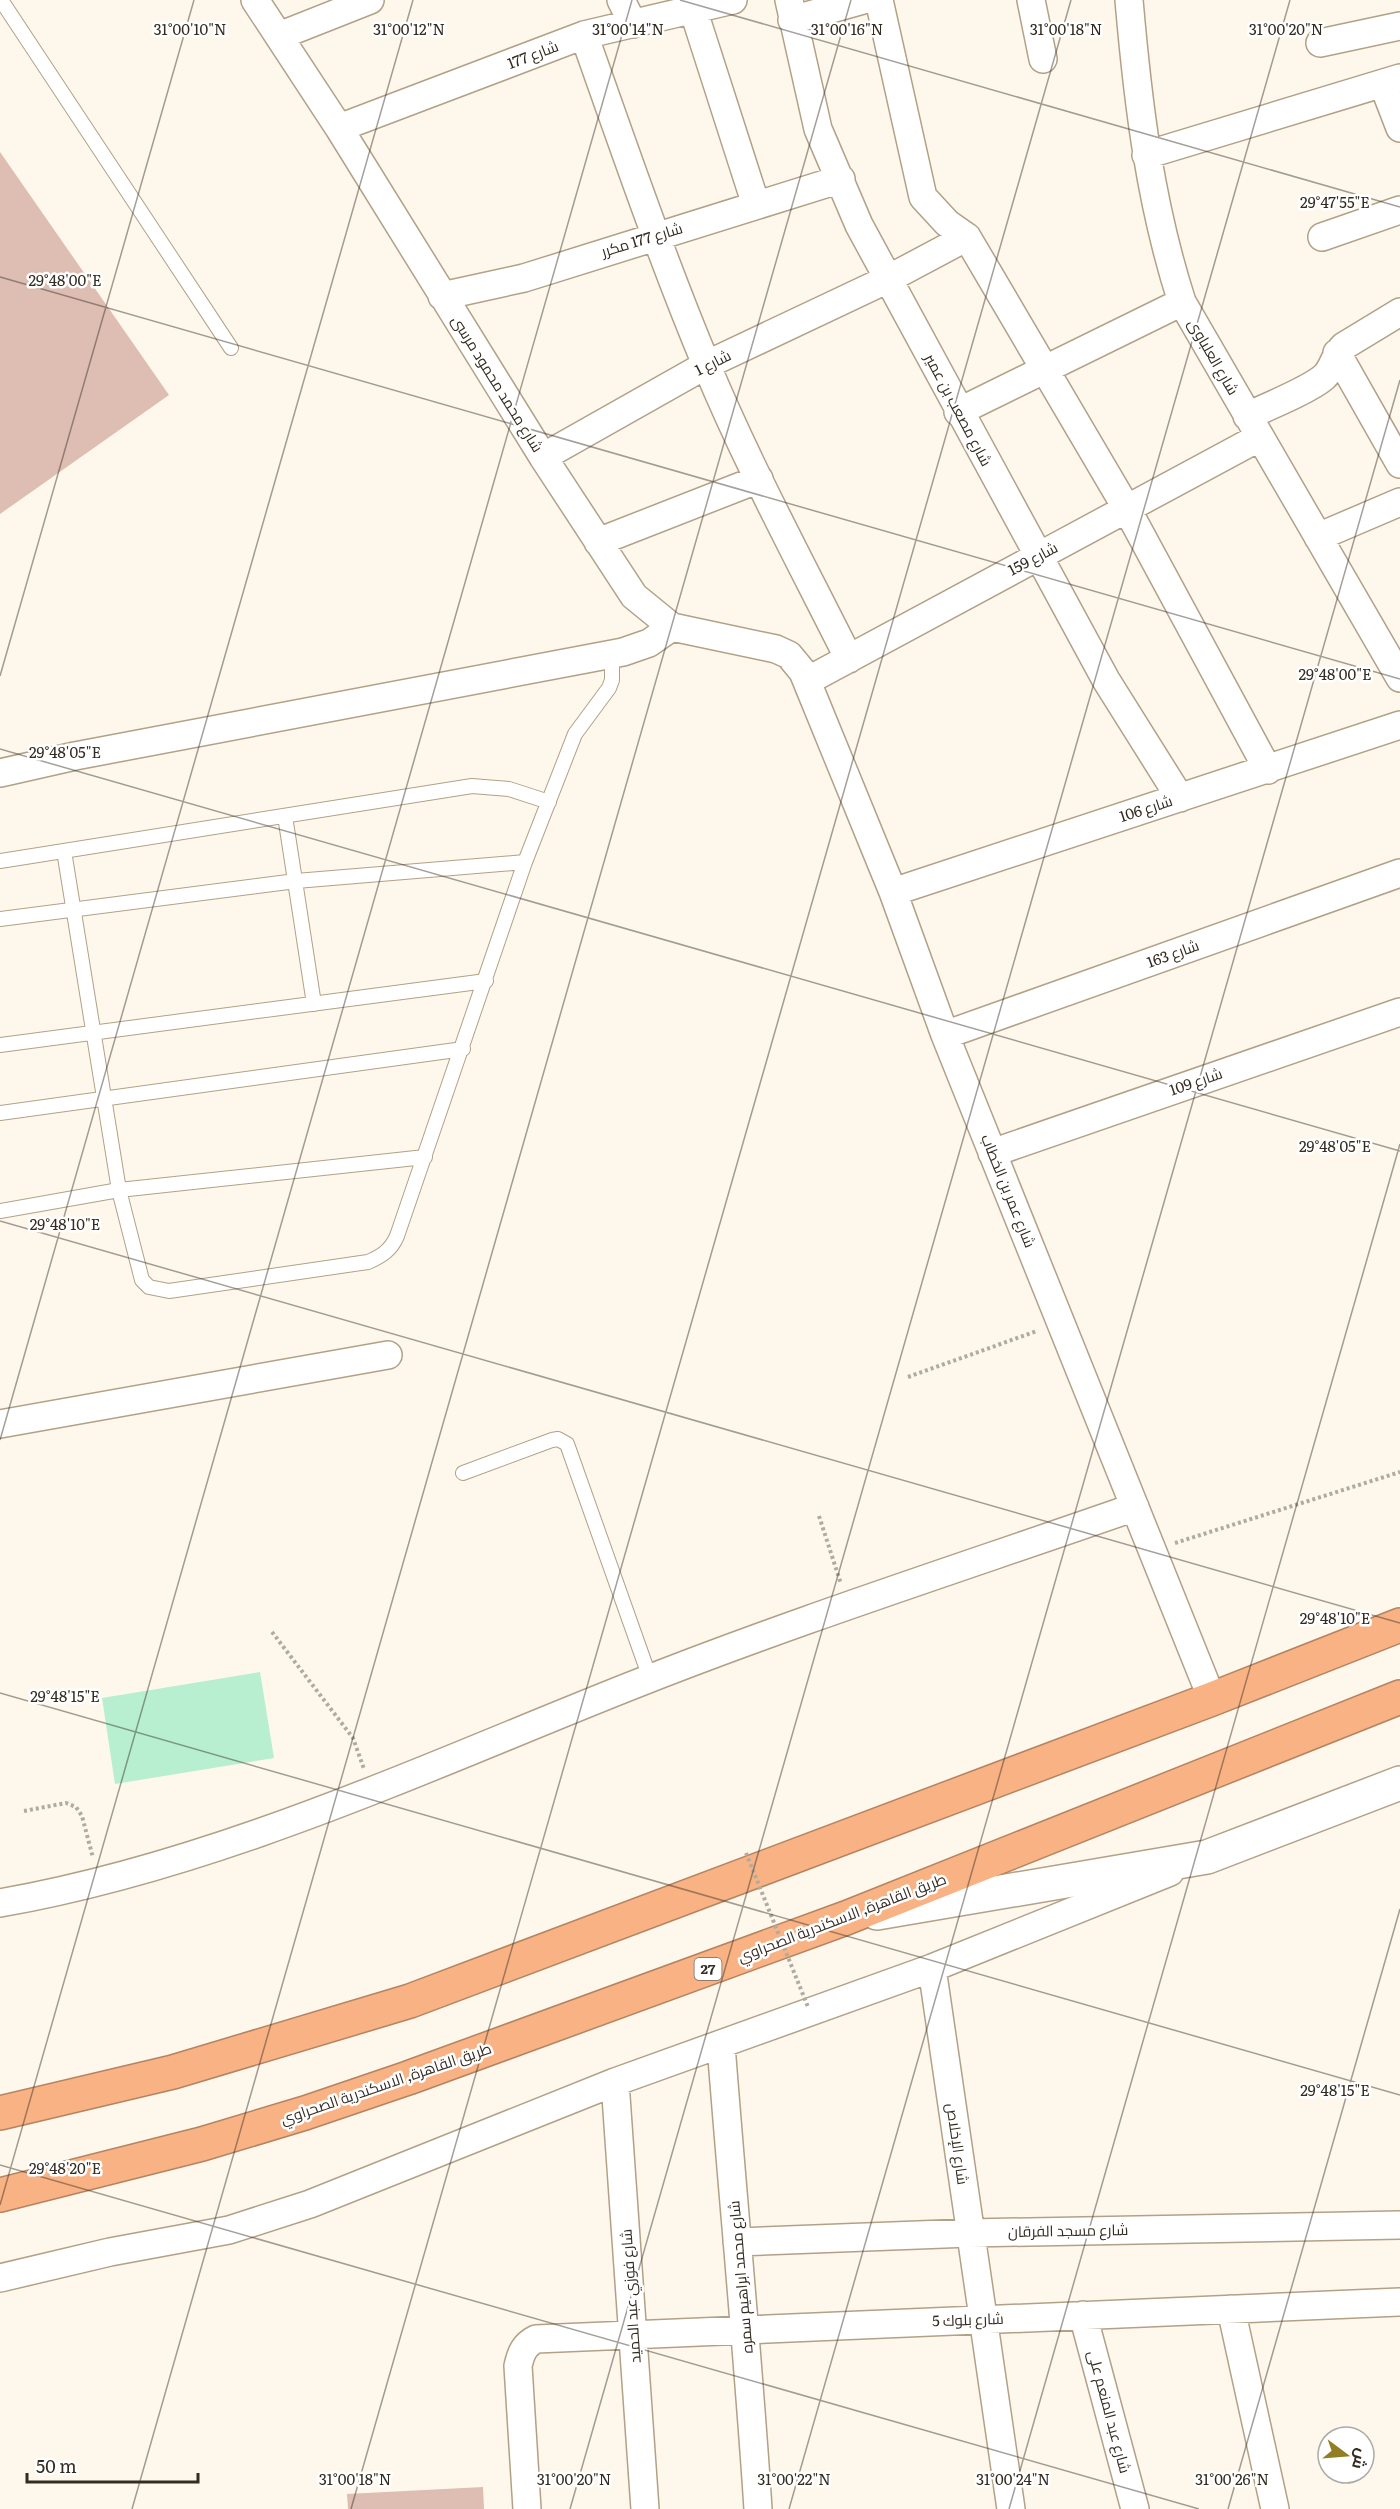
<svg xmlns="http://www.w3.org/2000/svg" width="1400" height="2509" font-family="Literata,Cairo,serif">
<rect width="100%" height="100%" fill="#fef7ec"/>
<path fill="#b7efd0" d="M260,1672l14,86 -159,26 -13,-86z"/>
<path fill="#debdb2" d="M0,152l169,243 -169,119z
M483,2487l1,22h-136l-1,-15z"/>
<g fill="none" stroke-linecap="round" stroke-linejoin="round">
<g stroke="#b2a187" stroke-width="16">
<path id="service" d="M1,0l230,348
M285,816l29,188
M64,851l55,339 23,90 7,7 20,4 199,-29c14,-6 23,-12 29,-26l128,-374 50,-128 34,-46 3,-8v-26
M0,861l472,-75 37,3 40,13
M0,919l296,-38 229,-19
M0,1045l486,-64
M0,1113l463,-64
M0,1211l119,-21 306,-33
M463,1473l89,-33 6,-1 9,5 83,234"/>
</g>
<g stroke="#b2a187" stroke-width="30">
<path id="minor" d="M255,0l84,128 204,329 91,139 38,31 104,22 13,6 14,17 90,220 52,143 267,664
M621,0l12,24
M789,0l29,129 41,96 247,455 74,118
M879,0l44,197 24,26 20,14 160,272 141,261
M1031,0l12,59
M1129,0c9,104 21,203 53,302l218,376
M693,9l63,196
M792,20l71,-20
M584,35c39,110 77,221 122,329 42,101 94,197 143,295
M279,36l91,-36
M1320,43l80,-17
M1383,84l17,44
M339,128l245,-93 149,-35
M1146,155l254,-77
M1322,237l78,-27
M442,296l82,-18 317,-99
M1337,353l63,111
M958,412l224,-110
M1247,416c20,-9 62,-26 77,-39 10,-9 10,-22 20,-31l56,-34
M543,457l163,-92 182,-86 79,-42
M1318,537l82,-35
M598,542l161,-63
M807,681l453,-244
M0,773l75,-17 548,-104 26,-9 23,-16
M893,892l507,-167
M945,1035l455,-162
M992,1153l408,-141
M0,1424l388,-69
M0,1903c217,-38 424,-135 628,-216 166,-66 338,-121 507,-180
M932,1968l79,541
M721,2045c12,155 27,309 37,464
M615,2082l30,427
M737,2242l233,-9 430,-8
M0,2278l110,-26 119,-22 81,-26 305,-122 317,-114 238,-96
M1231,2309l44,200
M1083,2315l52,194
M527,2509l-9,-143c3,-13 6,-21 18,-27l864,-37"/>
</g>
<g stroke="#b2a187" stroke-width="36">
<path id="tertiary" d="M877,1913l330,-56 193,-74"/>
</g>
<g stroke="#b48361" stroke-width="36">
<path id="motorway" d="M0,2113l173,-41 237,-71 802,-302 188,-74
M0,2195l202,-51 103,-31 103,-35 438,-160 554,-221"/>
</g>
<path stroke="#b1aa9f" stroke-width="4" stroke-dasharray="3 3" stroke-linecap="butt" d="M908,1377l129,-46
M819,1516l22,68
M1175,1543l225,-71
M272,1632l81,106 11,31
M24,1811l42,-8 10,4 6,9 11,42"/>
<use href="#service" stroke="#fff" stroke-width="14"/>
<use href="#minor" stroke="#fff" stroke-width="27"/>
<use href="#tertiary" stroke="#fff" stroke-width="33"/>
<use href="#motorway" stroke="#f9b283" stroke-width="33"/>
<path stroke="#b1aa9f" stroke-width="4" stroke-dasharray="3 3" stroke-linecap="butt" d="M746,1853l62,154"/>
</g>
<path fill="none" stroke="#332c22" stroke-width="1.5" stroke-opacity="0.45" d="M680,0l720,207M0,277l1400,402M0,676l194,-676M0,749l1400,402M0,1221l1400,402M0,1440l413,-1440M0,1693l1400,402M0,2165l1199,344M0,2205l632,-2205M132,2509l719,-2509M351,2509l720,-2509M570,2509l720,-2509M789,2509l611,-2129M1009,2509l391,-1365M1228,2509l172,-600"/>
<g text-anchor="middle" stroke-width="5" stroke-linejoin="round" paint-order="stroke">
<rect fill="#fff" stroke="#706b64" stroke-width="1.5" x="694.5" y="1958" width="27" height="22" rx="4.5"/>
<g font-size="14" font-weight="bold" fill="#332c22">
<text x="708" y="1974">27</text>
</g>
<g font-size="15" fill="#332c22" stroke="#fff">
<text transform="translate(533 55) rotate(-21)" y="5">شارع 177</text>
<text transform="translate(642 240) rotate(-17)" y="5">شارع 177 مكرر</text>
<text transform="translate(1213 357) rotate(60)" y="5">شارع العلباوى</text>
<text transform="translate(713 363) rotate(-27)" y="5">شارع 1</text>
<text transform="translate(497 384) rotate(58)" y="5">شارع محمد محمود مرسى</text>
<text transform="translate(958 410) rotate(62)" y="5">شارع مصعب بن عمير</text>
<text transform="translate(1033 559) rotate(-28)" y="5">شارع 159</text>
<text transform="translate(1146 809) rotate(-18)" y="5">شارع 106</text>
<text transform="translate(1173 954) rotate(-20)" y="5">شارع 163</text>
<text transform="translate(1196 1082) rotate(-19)" y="5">شارع 109</text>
<text transform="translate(1008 1191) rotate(68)" y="5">شارع عمر بن الخطاب</text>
<text transform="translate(842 1918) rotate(-21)" y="5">طريق القاهرة, الاسكندرية الصحراوي</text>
<text transform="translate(386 2084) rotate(-19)" y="5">طريق القاهرة, الاسكندرية الصحراوي</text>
<text transform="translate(957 2144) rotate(82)" y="5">شارع الإخلاص</text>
<text transform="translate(1068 2231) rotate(-1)" y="5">شارع مسجد الفرقان</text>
<text transform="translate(741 2277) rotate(-95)" y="5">شارع محمد ابراهيم سمره</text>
<text transform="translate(631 2296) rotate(-94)" y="5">شارع فوزي عبد الحميد</text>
<text transform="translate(968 2320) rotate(-2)" y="5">شارع بلوك 5</text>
<text transform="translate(1109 2412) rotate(75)" y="5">شارع عبد المنعم على</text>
</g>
</g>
<g font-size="15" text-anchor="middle" fill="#332c22" stroke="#fff" stroke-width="5" stroke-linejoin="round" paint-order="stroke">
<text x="190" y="35">31°00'10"N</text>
<text x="409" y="35">31°00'12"N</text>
<text x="628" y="35">31°00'14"N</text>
<text x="847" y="35">31°00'16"N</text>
<text x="1066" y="35">31°00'18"N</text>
<text x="1286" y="35">31°00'20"N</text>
<text x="1335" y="208">29°47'55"E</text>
<text x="65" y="286">29°48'00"E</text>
<text x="1335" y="680">29°48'00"E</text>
<text x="65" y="758">29°48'05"E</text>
<text x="1335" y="1152">29°48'05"E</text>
<text x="65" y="1230">29°48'10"E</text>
<text x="1335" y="1624">29°48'10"E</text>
<text x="65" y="1702">29°48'15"E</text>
<text x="1335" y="2096">29°48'15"E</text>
<text x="65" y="2174">29°48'20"E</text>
<text x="355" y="2485">31°00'18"N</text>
<text x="574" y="2485">31°00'20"N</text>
<text x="794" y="2485">31°00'22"N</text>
<text x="1013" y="2485">31°00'24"N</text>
<text x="1232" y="2485">31°00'26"N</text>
</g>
<g transform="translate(1346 2455) rotate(106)"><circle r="28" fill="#ffffff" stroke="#adaba7" stroke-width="1.5"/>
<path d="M0-4.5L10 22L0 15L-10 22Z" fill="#937d24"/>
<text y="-9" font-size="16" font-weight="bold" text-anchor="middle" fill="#332c22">ش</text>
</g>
<path d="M27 2473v9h171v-9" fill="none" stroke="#332c22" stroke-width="3"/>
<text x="36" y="2473" font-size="18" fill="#332c22" stroke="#ffffff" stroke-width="4.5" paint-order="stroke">50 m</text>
</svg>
